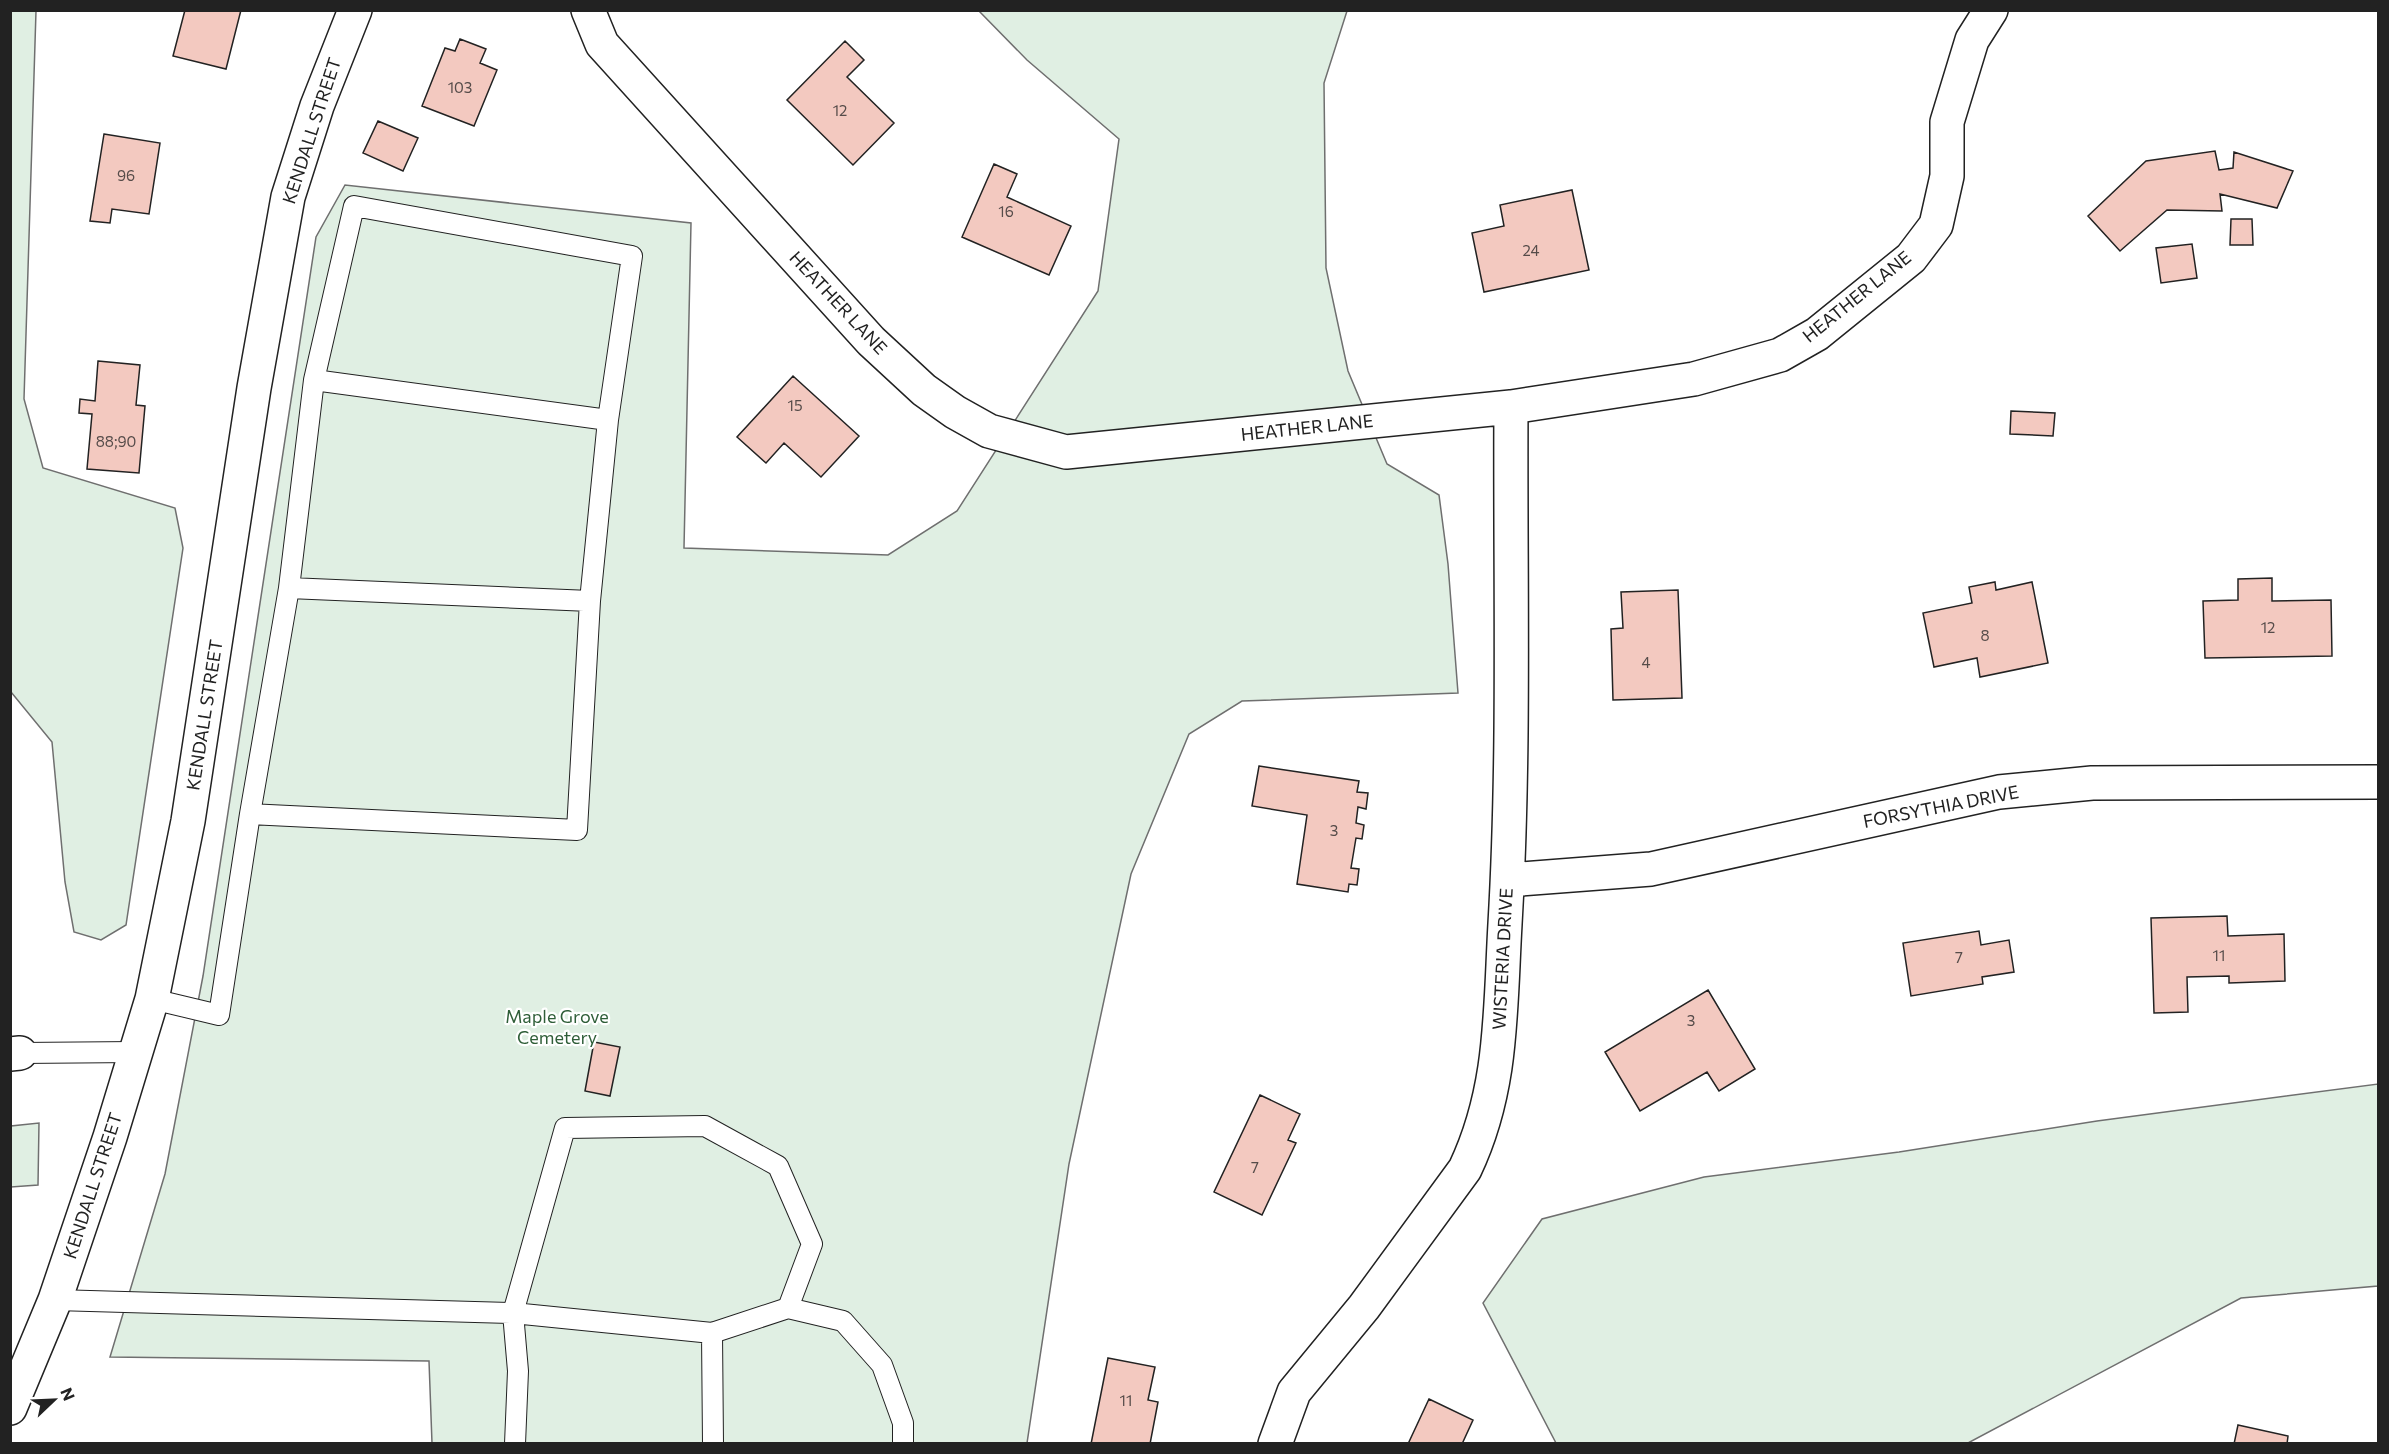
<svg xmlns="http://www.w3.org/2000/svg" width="2389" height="1454" font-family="Commissioner,sans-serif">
<rect width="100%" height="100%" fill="#fff"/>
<path fill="#e0efe3" stroke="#6f6f6f" stroke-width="1.5" d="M10,11h26l-12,388 19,69 132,40 8,40 -57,377 -25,15 -27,-8 -9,-50 -13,-140 -41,-50z
M979,11h368l-23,72 2,185 22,103 39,93 52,31 9,69 10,129 -216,8 -53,33 -58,140 -62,290 -42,279h-595l-3,-82 -319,-4 55,-183 38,-198 113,-739 29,-52 346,38 -7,325 204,7 69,-44 141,-220 21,-152 -92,-79z
M2378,1084v202l-137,12 -273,145h-412l-73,-140 59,-84 162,-42 195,-25 198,-31z
M39,1123l-1,62 -27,2v-61z"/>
<path fill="#f3c9c0" stroke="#222" stroke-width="1.5" d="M185,10h56l-15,59 -53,-13z
M460,39l26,10 -6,14 17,7 -23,56 -52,-20 23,-58 10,3z
M845,41l19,19 -17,17 47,46 -41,42 -66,-65z
M378,121l40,17 -15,33 -40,-18z
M104,134l56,9 -11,71 -37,-5 -2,14 -20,-2z
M2215,151l4,19 14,-2 1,-16 59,19 -16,37 -57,-14 2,17 -55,-1 -47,41 -32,-35 58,-55z
M994,164l23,10 -10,23 64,29 -22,49 -87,-38z
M1572,190l17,80 -105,22 -12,-59 32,-7 -4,-21z
M2231,219h21l1,26h-23z
M2192,244l5,34 -36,5 -5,-35z
M98,361l42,4 -4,40 9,1 -6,67 -52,-4 5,-55 -13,-1 1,-14 15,2z
M793,376l66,60 -38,41 -37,-34 -18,20 -29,-26z
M2011,411l44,2 -2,23 -43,-2z
M2272,578v23l59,-1 1,56 -127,2 -2,-57 35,-1v-21z
M1995,582l1,8 36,-8 16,81 -68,14 -3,-19 -43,9 -11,-54 49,-10 -3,-16z
M1678,590l4,108 -69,2 -2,-71 12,-1 -2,-36z
M1259,766l100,15 -2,11 11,1 -2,16 -8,-2 -2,16 8,2 -2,14 -6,-1 -5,30 8,1 -2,16 -8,-1 -1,8 -51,-8 10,-69 -55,-9z
M2227,916l1,20 56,-2 1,47 -56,2v-7l-42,1 1,35 -34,1 -3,-95z
M1979,931l2,14 28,-5 5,32 -32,5 1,7 -72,12 -8,-53z
M1708,990l47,79 -36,22 -12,-19 -67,39 -35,-59z
M594,1042l26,5 -10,49 -25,-5z
M1260,1095l40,19 -12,26 8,3 -34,72 -48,-23z
M1108,1358l47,9 -7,33 10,2 -8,42h-59z
M1429,1399l44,21 -11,24h-54z
M2238,1425l50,11 -1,8h-53z"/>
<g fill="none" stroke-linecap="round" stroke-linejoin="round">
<g stroke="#222" stroke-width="22">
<path id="service" d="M314,380l-25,208 301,13 18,-181 24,-164 -278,-50 -40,174 294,40
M289,588l-39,226 327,16 13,-229
M152,999l67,16 31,-201
M20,1053l116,-1
M55,1300l458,13 199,20 76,-25 55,13 39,44 21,58v21
M712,1333l1,111
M515,1444l3,-73 -5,-58 52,-185 140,-2 73,40 34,78 -24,64"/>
</g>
<g stroke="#222" stroke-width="36">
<path id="minor" d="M588,10l14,34 269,297 53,49 31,22 34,19 77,21 445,-45 183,-28 86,-24 37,-21 94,-76 25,-33 11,-49v-54l25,-82 19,-30
M1508,880l143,-11 348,-77 93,-9 286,-1
M10,1054l10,-1
M1275,1444l19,-52 70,-85 101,-138c38,-80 35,-158 40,-245 10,-172 5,-344 6,-517"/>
</g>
<g stroke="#222" stroke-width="36">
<path id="tertiary" d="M10,1408l45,-108 55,-163 42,-138 36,-178 66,-433 34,-191 29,-91 38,-96"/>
</g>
<use href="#service" stroke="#fff" stroke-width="20"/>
<use href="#minor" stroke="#fff" stroke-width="33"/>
<use href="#tertiary" stroke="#fff" stroke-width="33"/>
</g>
<g text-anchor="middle" stroke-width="4.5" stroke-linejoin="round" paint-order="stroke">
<g font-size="15" fill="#564c4a">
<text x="460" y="93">103</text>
<text x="840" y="116">12</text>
<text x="126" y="181">96</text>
<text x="1006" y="217">16</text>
<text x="1531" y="256">24</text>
<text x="795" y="411">15</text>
<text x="116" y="447">88;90</text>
<text x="2268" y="633">12</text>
<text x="1985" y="641">8</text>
<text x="1646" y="668">4</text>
<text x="1334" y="836">3</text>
<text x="2219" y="961">11</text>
<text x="1959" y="963">7</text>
<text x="1691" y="1026">3</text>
<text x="1255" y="1173">7</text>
<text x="1126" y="1406">11</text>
</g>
<g font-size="18" fill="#222" stroke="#fff">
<text transform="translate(312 131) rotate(-72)" y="6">KENDALL STREET</text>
<text transform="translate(1857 297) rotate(-39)" y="6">HEATHER LANE</text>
<text transform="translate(838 303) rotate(47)" y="6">HEATHER LANE</text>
<text transform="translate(1307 428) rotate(-6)" y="6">HEATHER LANE</text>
<text transform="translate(205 715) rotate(-81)" y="6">KENDALL STREET</text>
<text transform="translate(1941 807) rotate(-11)" y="6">FORSYTHIA DRIVE</text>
<text transform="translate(1503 959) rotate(-87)" y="6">WISTERIA DRIVE</text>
<text transform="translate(93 1186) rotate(-72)" y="6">KENDALL STREET</text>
</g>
<g font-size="18" fill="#2f5e38" stroke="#fff">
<text x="557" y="1023">Maple Grove<tspan x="557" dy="21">Cemetery</tspan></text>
</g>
</g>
<rect width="2389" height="1454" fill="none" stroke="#222222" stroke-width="24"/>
<g transform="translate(54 1400) rotate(67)" stroke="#ffffff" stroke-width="4.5" paint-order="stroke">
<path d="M0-4.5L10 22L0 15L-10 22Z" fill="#222222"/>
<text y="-9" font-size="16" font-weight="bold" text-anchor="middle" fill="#222222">N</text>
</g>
</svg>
